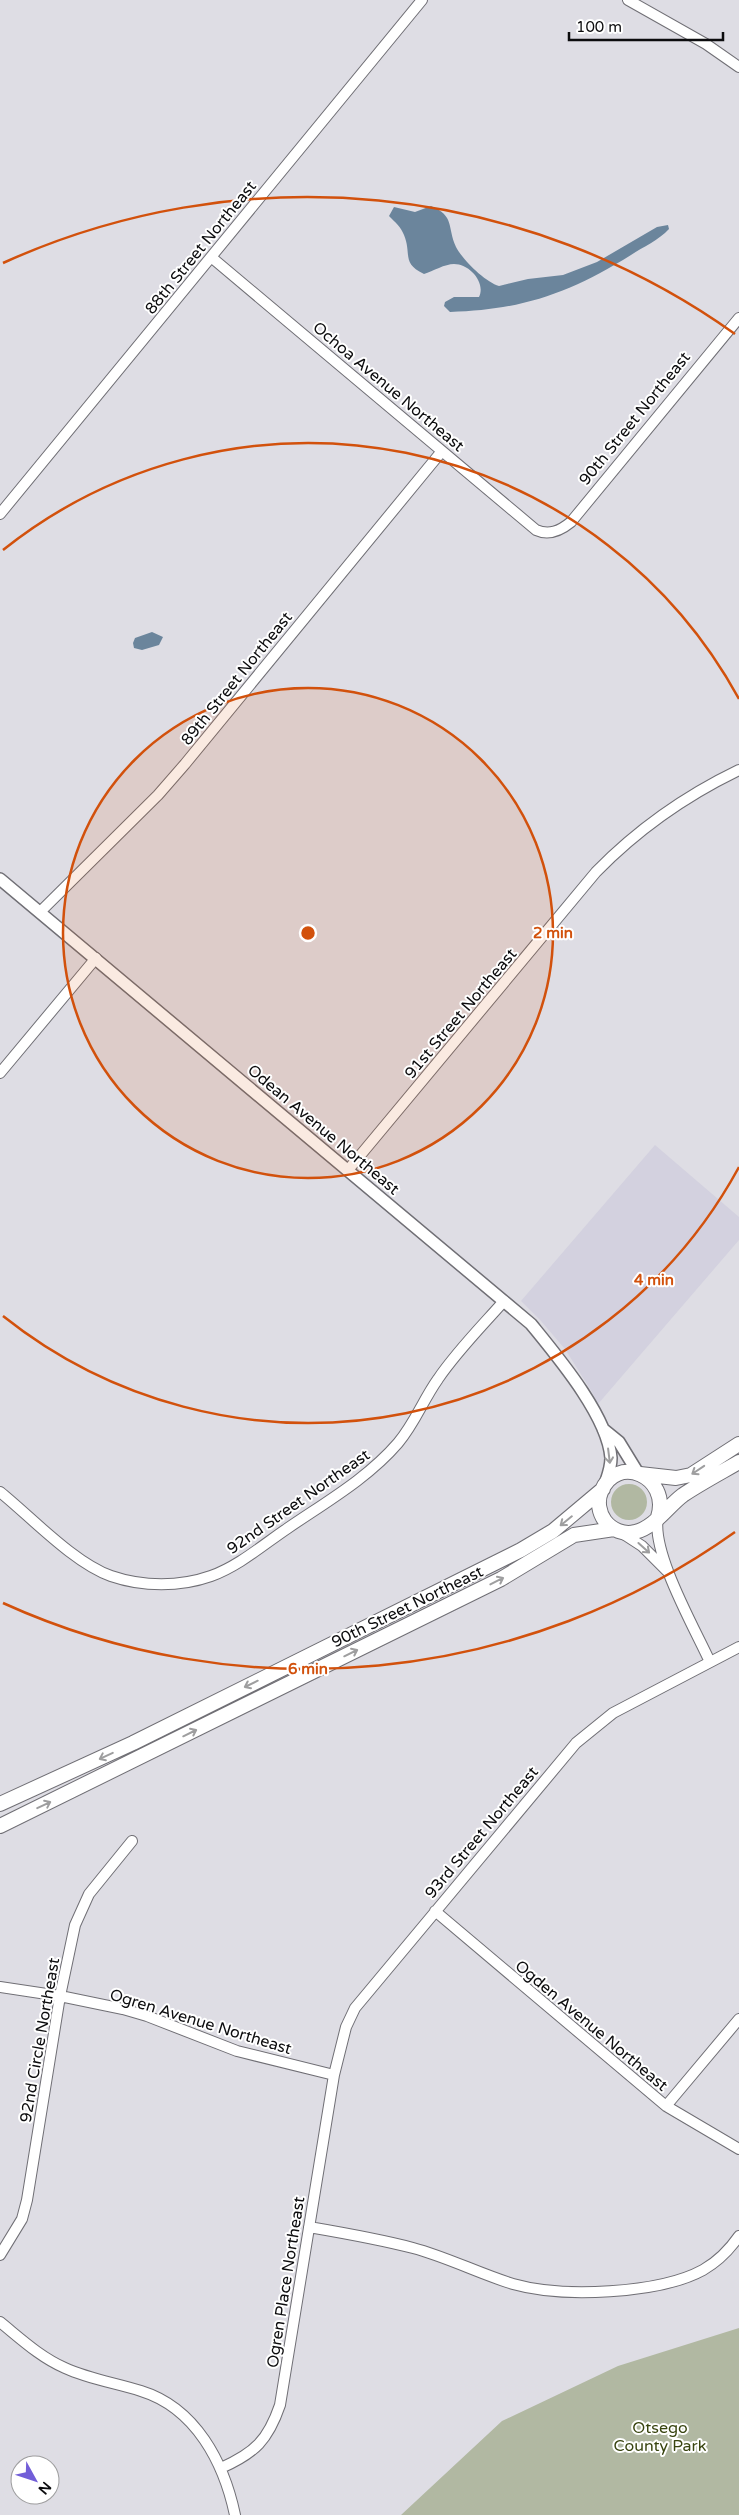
<svg xmlns="http://www.w3.org/2000/svg" width="739" height="2515" font-family="'Varela Round',sans-serif">
<rect width="100%" height="100%" fill="#dedde4"/>
<path fill="#d3d1df" d="M655,1145l84,72v23l-141,164 -6,-12 -27,-43 -24,-28 -20,-20z"/>
<path fill="#b1b8a2" d="M611 1502a18 18 0 1 1 36 0a18 18 0 1 1-36 0Z
M739,2328v187h-338l101,-94 116,-55z"/>
<path fill="#6b859c" d="M431,206c24,10 16,21 25,41 6,12 29,35 43,39l29,-7 35,-4 34,-13 60,-35 11,-2 1,4c-10,11 -26,18 -38,26 -61,38 -109,55 -181,57l-6,-6 1,-4 9,-5h25c7,-14 -9,-33 -25,-33 -9,0 -21,7 -30,10 -23,-11 -12,-20 -20,-39 -3,-8 -9,-13 -15,-19l5,-9 21,5z
M152,632l11,5 -4,8 -17,5 -8,-2 -1,-5 2,-5z"/>
<g fill="none" stroke-linecap="round" stroke-linejoin="round">
<g stroke="#706f75" stroke-width="12">
<path id="minor" d="M628,0l78,44 33,23
M211,257l325,273c13,6 24,1 35,-8l168,-204
M0,514l422,-514
M40,912l118,-117 27,-31 257,-313
M0,1073l96,-115
M348,1170l248,-298c42,-43 89,-76 143,-102
M0,1492c31,25 74,71 111,84 32,11 69,11 100,0 28,-10 53,-32 77,-48 38,-26 80,-50 110,-85 17,-20 25,-43 40,-64 19,-28 44,-53 66,-78
M658,1517c-7,35 36,110 52,145
M622,1533l20,13 25,25
M435,1911l231,195 73,43
M0,1987l60,9 63,13 24,7 90,35 97,24
M666,2106l73,-87
M309,2227c35,6 70,12 104,21 34,9 67,26 100,36 49,14 146,10 190,-14 14,-8 27,-21 36,-34
M0,2255l22,-36 5,-19 33,-204 15,-71 14,-31 43,-53
M0,2322c21,17 40,35 65,46 24,11 51,15 76,23 55,17 83,72 94,124
M221,2468c34,-15 47,-28 59,-63l54,-330 12,-48 9,-19 221,-265 37,-30 126,-66"/>
</g>
<g stroke="#706f75" stroke-width="14">
<path id="tertiary" d="M0,879l531,445c26,32 77,92 80,134 0,10 -3,17 -6,26
M603,1429l16,13 19,31"/>
</g>
<g stroke="#706f75" stroke-width="16">
<path id="secondary" d="M640,1474l36,4 15,-3 48,-31
M658,1517c13,-41 -42,-64 -57,-25 -4,9 -2,21 4,29 7,9 19,14 30,11 19,-4 33,-26 48,-37 18,-12 37,-22 56,-33
M0,1804l133,-61 388,-193 32,-19 50,-42
M0,1826l501,-247 73,-44 40,-6"/>
</g>
<use href="#minor" stroke="#fff" stroke-width="10"/>
<use href="#tertiary" stroke="#fff" stroke-width="11"/>
<use href="#secondary" stroke="#fff" stroke-width="14"/>
</g>
<defs><path id="oneway-shaft" d="M-6 0H5M1.5-3L5.5 0L1.5 3" fill="none" stroke-width="1.6" stroke-linecap="round" stroke-linejoin="round" transform="scale(1.25)"/></defs>
<g stroke="#9e9e9f">
<use href="#oneway-shaft" transform="translate(609 1456) rotate(83)"/>
<use href="#oneway-shaft" transform="translate(698 1470) rotate(146)"/>
<use href="#oneway-shaft" transform="translate(566 1521) rotate(141)"/>
<use href="#oneway-shaft" transform="translate(644 1548) rotate(42)"/>
<use href="#oneway-shaft" transform="translate(497 1581) rotate(-27)"/>
<use href="#oneway-shaft" transform="translate(351 1653) rotate(-26)"/>
<use href="#oneway-shaft" transform="translate(251 1684) rotate(154)"/>
<use href="#oneway-shaft" transform="translate(190 1733) rotate(-26)"/>
<use href="#oneway-shaft" transform="translate(106 1756) rotate(155)"/>
<use href="#oneway-shaft" transform="translate(44 1805) rotate(-25)"/>
</g>
<circle cx="308" cy="933" r="245" fill="#d2510c" fill-opacity=".12"/>
<g fill="none" stroke="#d2510c" stroke-width="2.5">
<circle cx="308" cy="933" r="245"/>
<path d="M739 1167A490 490 0 0 1 3 1316M3 550A490 490 0 0 1 739 699"/>
<path d="M735 1532A736 736 0 0 1 3 1603M3 263A736 736 0 0 1 735 334"/>
</g>
<g text-anchor="middle" stroke-width="4" stroke-linejoin="round" paint-order="stroke">
<g font-size="16" fill="#0c0c0e" stroke="#fff">
<text transform="translate(200 247) rotate(-51)" y="6">88th Street Northeast</text>
<text transform="translate(389 386) rotate(40)" y="6">Ochoa Avenue Northeast</text>
<text transform="translate(634 418) rotate(-51)" y="6">90th Street Northeast</text>
<text transform="translate(236 678) rotate(-51)" y="6">89th Street Northeast</text>
<text transform="translate(460 1013) rotate(-50)" y="6">91st Street Northeast</text>
<text transform="translate(324 1129) rotate(40)" y="6">Odean Avenue Northeast</text>
<text transform="translate(298 1501) rotate(-35)" y="6">92nd Street Northeast</text>
<text transform="translate(407 1606) rotate(-26)" y="6">90th Street Northeast</text>
<text transform="translate(481 1832) rotate(-50)" y="6">93rd Street Northeast</text>
<text transform="translate(201 2021) rotate(17)" y="6">Ogren Avenue Northeast</text>
<text transform="translate(592 2025) rotate(40)" y="6">Ogden Avenue Northeast</text>
<text transform="translate(39 2040) rotate(-80)" y="6">92nd Circle Northeast</text>
<text transform="translate(285 2282) rotate(-81)" y="6">Ogren Place Northeast</text>
</g>
<g font-size="16" fill="#38440f" stroke="#fff">
<text x="660" y="2433">Otsego<tspan x="660" dy="18">County Park</tspan></text>
</g>
</g>
<circle cx="308" cy="933" r="8" fill="#d2510c" stroke="#fff" stroke-width="2.5"/>
<g font-size="15" text-anchor="middle" font-weight="bold" fill="#d2510c" stroke="#fff" stroke-width="4" stroke-linejoin="round" paint-order="stroke">
<text x="553" y="938">2 min</text>
<text x="654" y="1285">4 min</text>
<text x="308" y="1674">6 min</text>
</g>
<g transform="translate(35 2480) rotate(130)"><circle r="24" fill="#ffffff" stroke="#9e9e9f"/>
<path d="M0-4L9 19L0 12L-9 19Z" fill="#725ed8"/>
<text y="-8" font-size="14" font-weight="bold" text-anchor="middle" fill="#0c0c0e">N</text>
</g>
<path d="M569 32v8h154v-8" fill="none" stroke="#0c0c0e" stroke-width="2.5"/>
<text x="576" y="32" font-size="15" fill="#0c0c0e" stroke="#ffffff" stroke-width="4" paint-order="stroke">100 m</text>
</svg>
